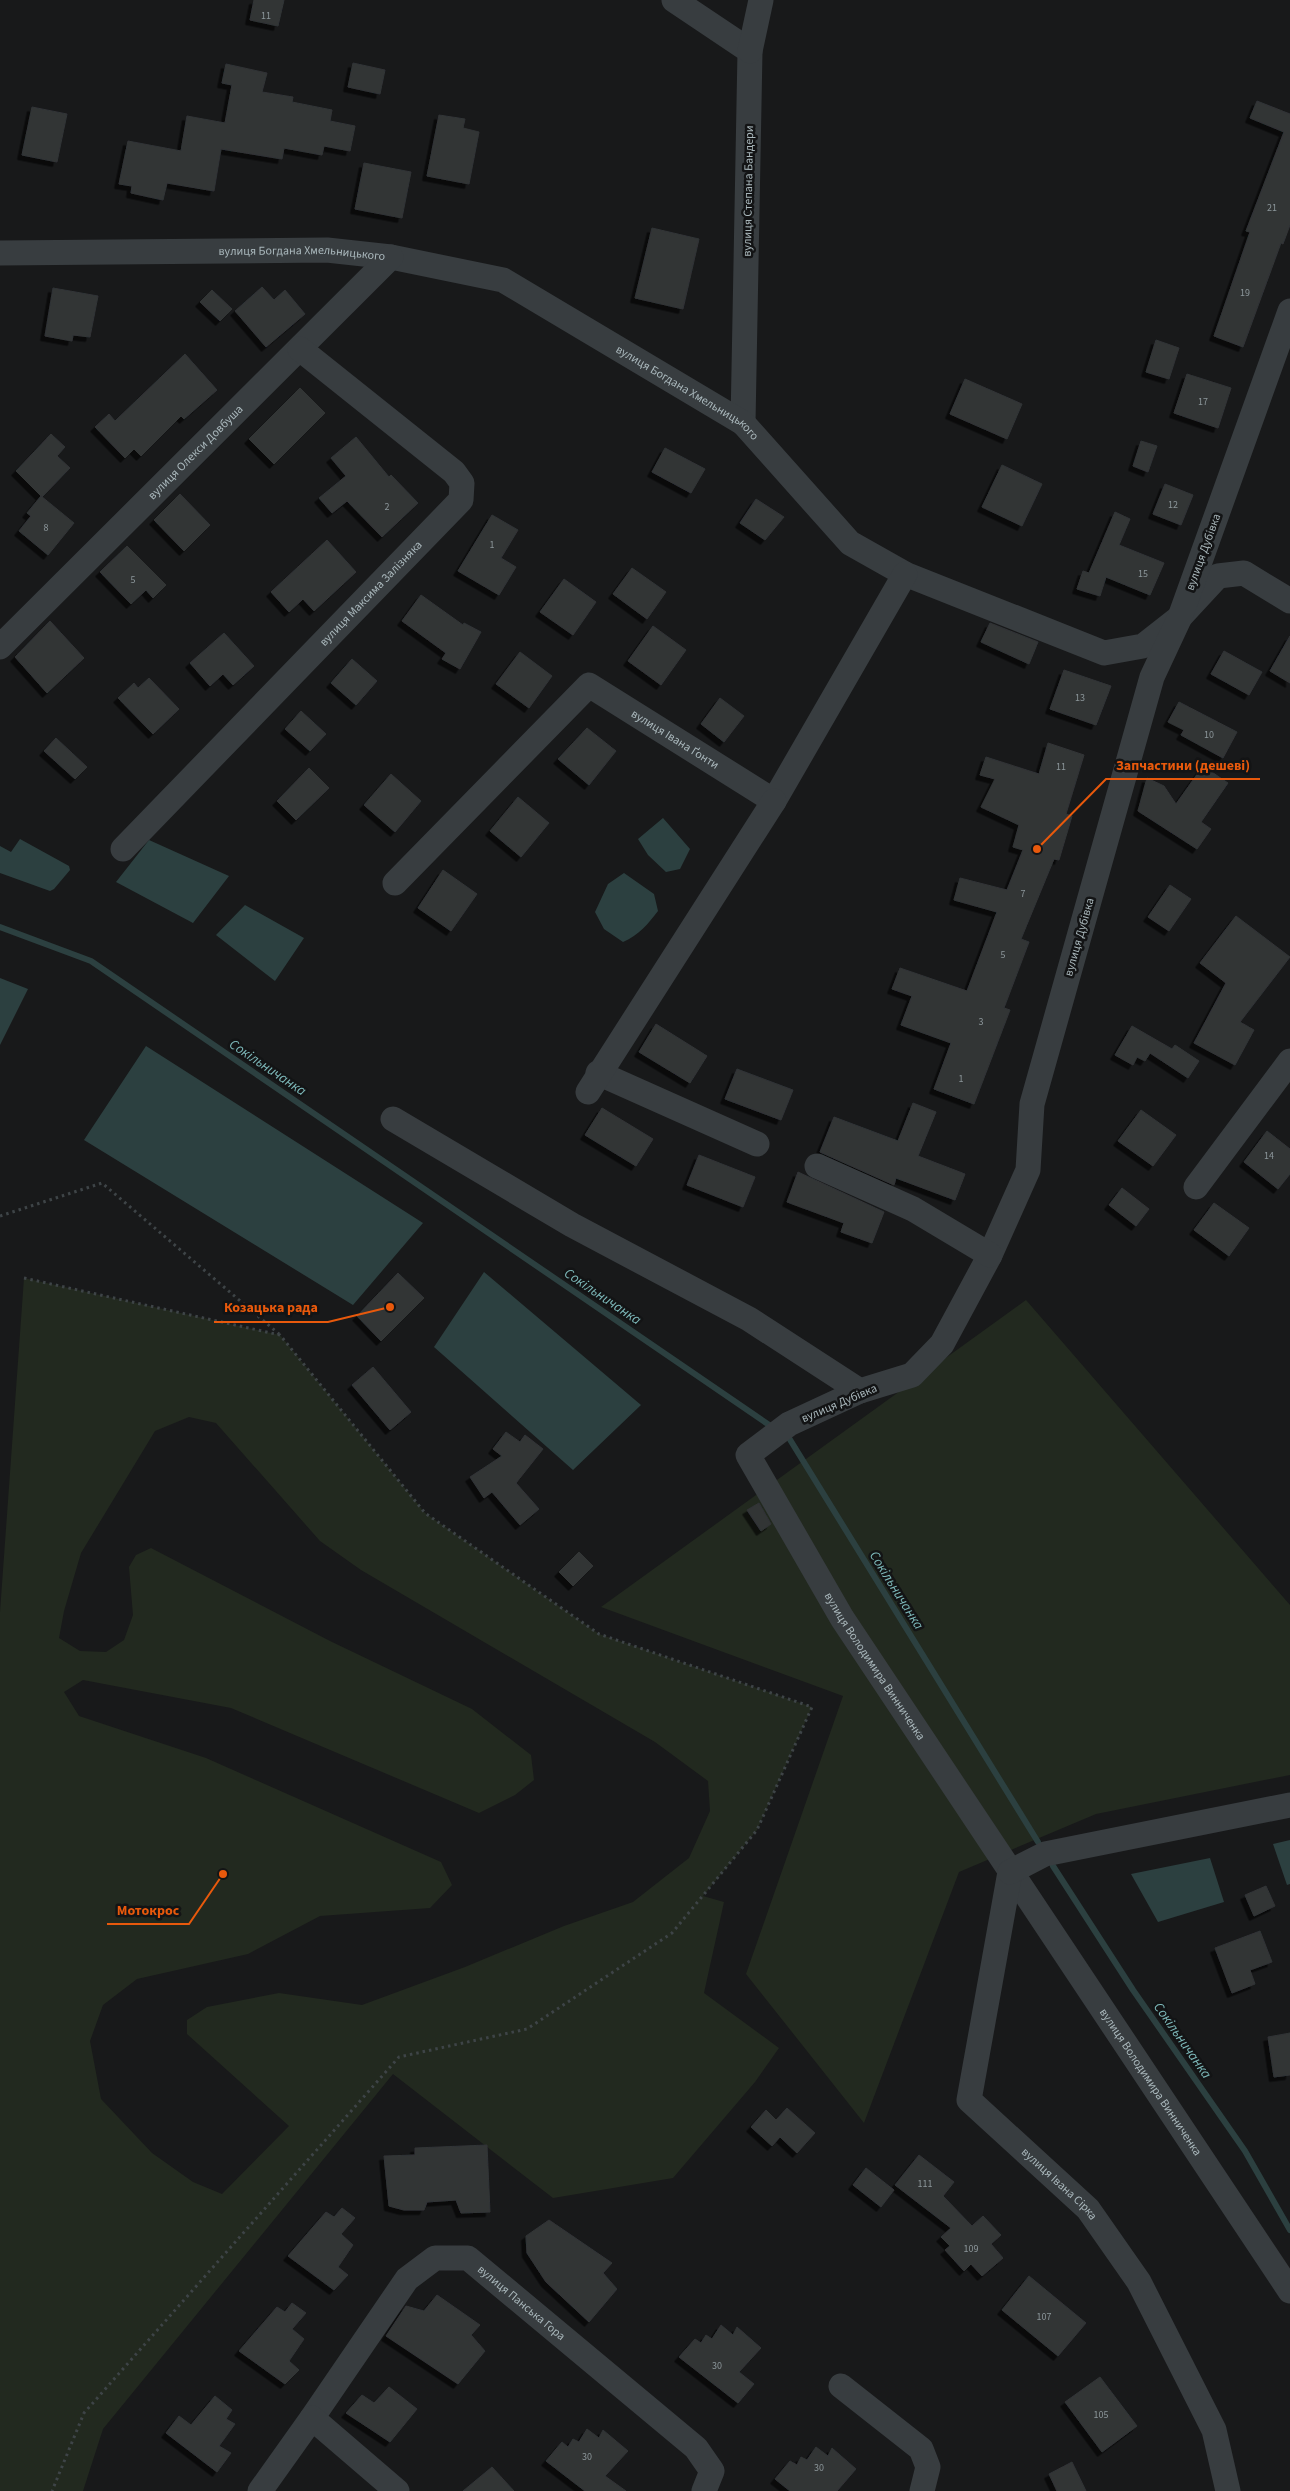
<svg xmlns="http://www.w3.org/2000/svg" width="1290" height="2491" font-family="'Source Sans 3',sans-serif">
<defs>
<filter id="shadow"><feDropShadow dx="-4.5" dy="4.5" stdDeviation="0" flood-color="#0009"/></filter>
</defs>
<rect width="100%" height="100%" fill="#18191a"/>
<path fill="#22291f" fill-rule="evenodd" d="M24,1278l256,57 145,178 174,121 213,73 -55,123 -54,66 21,6 -20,91 75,55 -24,34 -82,96 -120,20 -160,-124 -290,355 -20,62h-83v-879zM189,1417l27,6 104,118 41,29 294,172 53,39 2,30 -21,47 -56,44 -69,24 -99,41 -103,38 -83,-12 -72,14 -20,13v14l102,92 -67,68 -29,-12 -41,-29 -51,-54 -11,-58 13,-36 34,-26 111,-25 72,-38 110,-8 22,-23 -11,-23 -235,-104 -127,-42 -15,-24 19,-12 148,28 248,105 36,-18 19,-15 -3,-25 -59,-46 -142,-68 -179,-93 -15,7 -7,12 4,48 -9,25 -18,12 -26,-1 -21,-13 5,-27 17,-58 74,-122z
M1026,1300l264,305v170l-194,39 -137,58 -95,251 -118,-149 97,-278 -242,-89z"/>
<path fill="#2c4040" d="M663,818l27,31 -10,20 -14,3 -18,-17 -10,-16z
M20,839l49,27 1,4 -16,19 -4,2 -50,-18v-27l11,6z
M149,840l80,36 -36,47 -77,-41z
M624,873l30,21 4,17c-10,13 -19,24 -35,31l-19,-13 -9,-17 13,-28z
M245,905l59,33 -29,43 -59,-46z
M0,978l28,11 -28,56z
M146,1046l277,177 -70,82 -269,-165z
M484,1272l157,133 -68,65 -139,-123z
M1290,1840v44l-3,1 -14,-41z
M1210,1858l14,44 -66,20 -27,-48z"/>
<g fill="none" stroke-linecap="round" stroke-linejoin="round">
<path stroke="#2c4040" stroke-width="6" d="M0,927l91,34 684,468
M784,1434l5,4 249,404
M1053,1866l80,124 112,161 45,79"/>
</g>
<path fill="#333436" stroke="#313436" filter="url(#shadow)" d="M254,0h30l-6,26 -28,-6z
M353,63l32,7 -5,24 -32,-7z
M226,64l41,9 -5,19 31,5 -1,5 40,8 -2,11 25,5 -5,25 -26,-5 -2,9 -38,-7 -2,11 -61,-10 -7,42 -47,-8 -4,17 -32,-7 1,-7 -13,-2 9,-43 53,10 6,-35 38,7 7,-38 -10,-2z
M1257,101l33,13v111l-7,19 -2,-1 -38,104 -29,-11 36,-104 -4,-1 38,-99 -34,-14z
M32,107l35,7 -10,48 -35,-7z
M439,115l26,4 -2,9 16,4 -10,52 -42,-8z
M364,163l47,9 -9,46 -47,-9z
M652,228l47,11 -16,70 -48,-11z
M262,287l12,13 11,-10 20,24 -39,33 -31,-36z
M53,288l45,8 -8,41 -17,-2 -1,6 -27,-5z
M212,290l20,19 -12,12 -20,-19z
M1156,340l23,8 -10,31 -23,-7z
M185,354l32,36 -33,29 -3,-3 -40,40 -7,-7 -9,9 -30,-31 14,-13 6,7z
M1187,374l44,14 -13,40 -44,-15z
M965,379l57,25 -15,35 -57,-25z
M300,388l25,25 -51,51 -25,-25z
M51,434l14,13 -8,9 13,12 -28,29 -26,-26z
M356,437l33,40 2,-2 27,28 -36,34 -35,-36 -15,12 -13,-15 27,-22 -15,-18z
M1141,441l16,5 -9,26 -15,-6z
M665,448l40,21 -14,24 -39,-21z
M1002,465l40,19 -20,42 -40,-19z
M1165,484l28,11 -12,30 -28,-11z
M180,494l30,31 -26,26 -30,-31z
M41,496l33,27 -26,32 -29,-24 12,-15 -4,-3z
M756,499l28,18 -19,23 -25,-17z
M1115,512l15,7 -11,26 45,18 -14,32 -44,-18 -6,19 -23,-7 6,-18 6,2z
M492,515l26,15 -17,28 15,9 -17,28 -41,-24z
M327,540l29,32 -42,39 -11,-12 -14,13 -18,-20z
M127,546l39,39 -13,13 -7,-8 -15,14 -31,-32z
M632,568l34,24 -19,27 -34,-25z
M564,579l32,23 -23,33 -33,-23z
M421,595l42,30 1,-2 17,9 -21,37 -18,-10 4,-6 -44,-32z
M50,621l34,37 -37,35 -32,-36z
M990,623l48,19 -9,22 -48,-22z
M653,626l33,24 -25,35 -33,-24z
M224,633l30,33 -21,19 -10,-11 -13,12 -20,-23z
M1290,636v47l-20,-12z
M1224,651l38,21 -13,23 -38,-21z
M520,652l32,24 -23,32 -33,-24z
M352,659l25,22 -21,24 -25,-22z
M1064,670l47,16 -15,39 -46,-16z
M149,678l30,31 -26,25 -35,-36 16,-15 4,5z
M720,698l24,18 -20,26 -23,-18z
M1179,702l58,30 -14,26 -42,-23 3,-5 -16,-8z
M301,711l25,23 -16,17 -25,-22z
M587,728l29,23 -27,34 -31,-26z
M56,738l31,29 -12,12 -31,-28z
M1048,743l36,12 -18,59 6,2 -13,44 -5,-1 -33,80 8,3 -25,66 6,2 -36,94 -40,-15 17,-46 -50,-18 11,-29 -20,-7 8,-21 67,23 30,-79 -43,-12 6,-22 47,12 16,-40 -10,-3 6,-22 -38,-18 14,-28 -15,-4 6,-18 53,17z
M1203,766l25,17 -27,39 10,7 -14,20 -59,-38 9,-33 17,8 12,18z
M309,768l20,20 -33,32 -19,-19z
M391,774l30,27 -26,31 -31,-27z
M518,797l31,26 -28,34 -31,-26z
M443,870l34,24 -26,37 -33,-23z
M1170,885l21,14 -22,32 -21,-14z
M1236,916l54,41 -50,65 14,8 -19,35 -41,-22 32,-60 -26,-20z
M656,1024l51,32 -17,27 -51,-31z
M1132,1026l40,23 3,-4 24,16 -11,17 -38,-25 -5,8 -8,-4 -4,8 -18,-10z
M737,1069l56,21 -12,30 -56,-21z
M913,1103l23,9 -18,44 47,18 -10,26 -59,-22 -2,7 -74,-33 14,-35 64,24z
M602,1108l51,31 -17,27 -51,-31z
M1141,1110l35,25 -23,31 -35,-25z
M1267,1131l23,18v25l-12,15 -34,-27z
M699,1155l56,22 -12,30 -56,-22z
M798,1172l86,40 -12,31 -31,-11 3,-9 -57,-21z
M1122,1188l27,21 -13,17 -27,-21z
M1214,1203l35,25 -20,28 -35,-26z
M398,1273l26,25 -43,43 -24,-25z
M373,1367l38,45 -21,18 -38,-45z
M506,1432l14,10 5,-7 18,14 -27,34 23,26 -19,16 -28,-33 -8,6 -14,-21 32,-21 -9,-7z
M759,1503l12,21 -10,7 -14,-21z
M579,1552l14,14 -20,20 -14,-14z
M1266,1886l9,20 -21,10 -9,-21z
M1260,1931l12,31 -22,8 5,14 -23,9 -17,-45z
M1290,2033v42l-16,2 -6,-40z
M787,2108l28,25 -18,20 -17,-16 -8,9 -21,-19 15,-17 10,10z
M487,2145l3,67 -29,1 -5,-13 -29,2 -3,8h-20l-15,-4 -5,-50 31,-1v-7z
M919,2155l35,27 -11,14 29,30 11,-10 18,19 -10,9 12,14 -21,18 -11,-12 -7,7 -19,-21 5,-4 -9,-9 10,-9 -56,-43z
M866,2168l28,22 -13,17 -28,-22z
M342,2208l13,10 -14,16 12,11 -15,22 10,8 -14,15 -46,-34 38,-44 8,5z
M549,2220l63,43 -9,10 14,16 -28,33 -43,-40 -19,-29 -1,-17z
M1029,2276l57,47 -28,33 -56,-46z
M437,2295l43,30 -9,10 14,16 -27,33 -72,-48 20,-30 18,5z
M292,2303l14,10 -14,16 12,10 -15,22 10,9 -14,14 -46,-33 38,-44 8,5z
M721,2325l12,10 4,-8 24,21 -22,24 15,12 -16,19 -59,-46 16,-18 6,4 5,-8 6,4z
M1100,2377l37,49 -35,26 -37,-50z
M389,2387l28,22 -27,33 -44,-29 16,-18 12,8z
M215,2396l17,14 -6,9 9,5 -16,22 12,7 -14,19 -51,-39 13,-17 12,9z
M587,2429l12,9 4,-8 25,21 -23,25 21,15h-41l-39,-30 16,-19 6,5 5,-8 6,3z
M816,2447l12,9 4,-8 24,21 -19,22h-47l-15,-12 15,-18 7,4 4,-8 6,3z
M1072,2462l14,29h-29l-8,-17z
M492,2467l22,24h-51z"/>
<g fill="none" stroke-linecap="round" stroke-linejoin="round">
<path stroke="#3e4447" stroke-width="3" stroke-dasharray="2.5 4" stroke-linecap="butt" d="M0,1216l102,-33 177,151
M24,1278l256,57 145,178 174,121 213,73 -55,123 -85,103 -145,96 -128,28 -315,356 -32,78"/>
<g stroke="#383d40" stroke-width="25">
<path d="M674,0l76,51 -7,372"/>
<path d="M750,51l11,-51"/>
<path id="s1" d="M0,253l327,-3 64,7 112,23 240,143 107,120 55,31 199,79 39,-7 37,-29 38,-41 26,-3 46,28"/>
<path id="s2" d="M1290,311l-110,306 -28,60 -120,427 -4,66 -38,85 -48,89 -30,31 -52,16 -71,33 -41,31 94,163 448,673"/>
<path id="s3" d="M0,647l391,-390"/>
<path id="s4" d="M123,849l338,-349 1,-17 -8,-11 -154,-123"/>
<path id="s5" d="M395,883l194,-198 185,116 131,-227"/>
<path d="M598,1073l159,71"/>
<path d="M588,1092l186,-291"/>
<path d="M393,1119l179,106 177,94 111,72"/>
<path d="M817,1166l96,43 77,46"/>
<path d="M1196,1187l94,-126"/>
<path id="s6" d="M1010,1872l-41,228 119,109 51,73 75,148 14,61"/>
<path d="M1010,1872l35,-18 245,-49"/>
<path d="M841,2386l80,63 7,18 -6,24"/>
<path id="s7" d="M312,2418l95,-139 28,-21h33l228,190 16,23 -8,20"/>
<path d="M260,2491l52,-73 85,73"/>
</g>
</g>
<g text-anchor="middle" stroke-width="5" stroke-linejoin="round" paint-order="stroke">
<g font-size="10" fill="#8c969a">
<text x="266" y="19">11</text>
<text x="1272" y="211">21</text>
<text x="1245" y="296">19</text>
<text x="1203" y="405">17</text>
<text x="1173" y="508">12</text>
<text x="387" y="510">2</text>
<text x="46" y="531">8</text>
<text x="492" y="548">1</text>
<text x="1143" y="577">15</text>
<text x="133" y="583">5</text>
<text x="1080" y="701">13</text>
<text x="1209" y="738">10</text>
<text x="1061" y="770">11</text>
<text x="1023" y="897">7</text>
<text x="1003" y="958">5</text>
<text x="981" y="1025">3</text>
<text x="961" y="1082">1</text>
<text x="1269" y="1159">14</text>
<text x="925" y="2187">111</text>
<text x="971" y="2252">109</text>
<text x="1044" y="2320">107</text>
<text x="717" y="2369">30</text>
<text x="1101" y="2418">105</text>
<text x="587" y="2460">30</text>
<text x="819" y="2471">30</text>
</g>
<g font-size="12" fill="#a9b7bb" stroke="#131415">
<text transform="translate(748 191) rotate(-89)" y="4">вулиця Степана Бандери</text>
<text dy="4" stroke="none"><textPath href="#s1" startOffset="302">вулиця Богдана Хмельницького</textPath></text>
<text dy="4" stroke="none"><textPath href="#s1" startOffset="722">вулиця Богдана Хмельницького</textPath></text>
<text dy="4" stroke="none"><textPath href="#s3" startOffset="276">вулиця Олекси Довбуша</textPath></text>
<text transform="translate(1203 552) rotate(-70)" y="4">вулиця Дубівка</text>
<text dy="4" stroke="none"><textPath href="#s4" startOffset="356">вулиця Максима Залізняка</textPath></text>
<text dy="4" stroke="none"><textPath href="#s5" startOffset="379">вулиця Івана Ґонти</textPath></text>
<text transform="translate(1079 937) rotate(-74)" y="4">вулиця Дубівка</text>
<text transform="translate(839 1403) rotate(-23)" y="4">вулиця Дубівка</text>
<text dy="4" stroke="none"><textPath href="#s2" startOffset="1569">вулиця Володимира Винниченка</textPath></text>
<text dy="4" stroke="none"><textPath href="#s2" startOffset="2068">вулиця Володимира Винниченка</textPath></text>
<text dy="4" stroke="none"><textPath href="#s6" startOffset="355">вулиця Івана Сірка</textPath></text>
<text dy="4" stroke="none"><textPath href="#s7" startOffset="306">вулиця Панська Гора</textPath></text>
</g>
<g font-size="14" font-style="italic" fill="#7db8b9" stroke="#131415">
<text transform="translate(268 1067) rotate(34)" y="5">Сокільничанка</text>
<text transform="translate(603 1296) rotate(34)" y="5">Сокільничанка</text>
<text transform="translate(897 1590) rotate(58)" y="5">Сокільничанка</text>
<text transform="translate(1183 2040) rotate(55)" y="5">Сокільничанка</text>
</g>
</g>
<path fill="none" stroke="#e8590c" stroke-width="2" d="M1037 849L1106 779H1260M390 1307L328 1322H214M223 1874L189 1924H107"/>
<g fill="#e8590c" stroke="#131415" stroke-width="2">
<circle cx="1037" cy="849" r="5"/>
<circle cx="390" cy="1307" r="5"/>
<circle cx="223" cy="1874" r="5"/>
</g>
<g font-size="14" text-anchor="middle" font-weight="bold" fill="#e8590c" stroke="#131415" stroke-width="5" stroke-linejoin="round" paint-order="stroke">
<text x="1183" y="770">Запчастини (дешеві)</text>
<text x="271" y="1312">Козацька рада</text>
<text x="148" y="1915">Мотокрос</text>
</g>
</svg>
